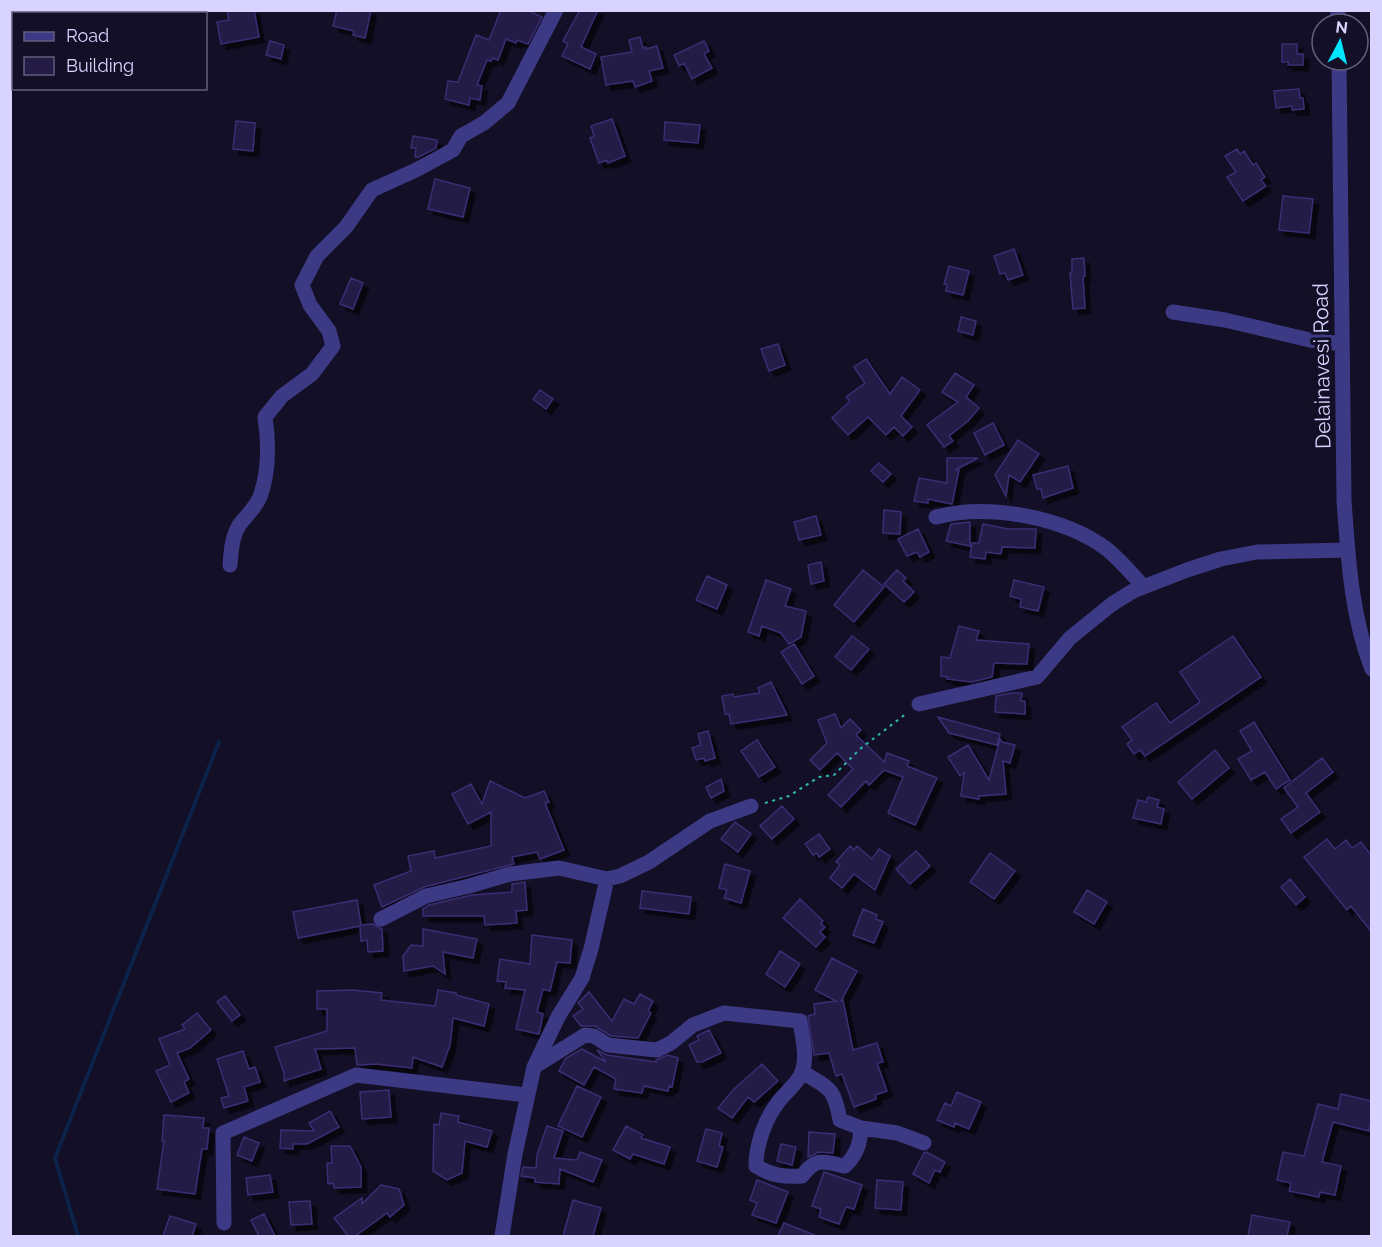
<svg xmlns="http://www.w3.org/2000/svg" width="1382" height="1247" font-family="Raleway,sans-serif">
<defs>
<filter id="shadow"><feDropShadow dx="5.5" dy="5.5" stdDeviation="0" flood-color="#0009"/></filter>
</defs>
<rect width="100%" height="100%" fill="#130f26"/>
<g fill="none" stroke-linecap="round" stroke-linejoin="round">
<path stroke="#0c2248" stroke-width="4" d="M78,1236l-23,-78 164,-416"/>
</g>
<path fill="#241b47" stroke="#3b2d73" stroke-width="1.5" filter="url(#shadow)" d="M227,10h27l5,27 -38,7 -4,-22 12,-2z
M337,10h34l-6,28 -12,-3 1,-4 -21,-5z
M501,10h26l15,7 -14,27 -11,-4 -1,3 -10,-4 -8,21 -6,-2 -1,3 -4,-1 -10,25 5,1 -2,14 -10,-2 -1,7 -24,-6 3,-18 10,1 18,-47 13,5z
M580,10h18l-17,37 15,7 -6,15 -28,-13 6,-12 -5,-3z
M640,37l3,11 3,-1v2l11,-3 6,22 -14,3 3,10 -17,6 -2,-6 -27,4 -5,-28 31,-5 -3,-12z
M270,41l14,4 -3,14 -15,-4z
M704,41l5,10 -5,3 8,14 -20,11 -8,-16 -5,3 -5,-11z
M1282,44h15v10h6v11h-15l1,-3h-7z
M1299,89l1,9h3l1,11 -12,1v-4l-16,2 -2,-17z
M612,119l13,37 -17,7 -1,-3 -8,3 -9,-25 4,-2 -3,-10z
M236,121l19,2 -2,28 -20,-2z
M665,122l35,3 -2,18 -34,-3z
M413,136l24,4 -1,8 -17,9h-4l1,-9h-5z
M1237,149l3,5 4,-3 9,14 3,-2 9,14 -4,3 5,6 -23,15 -16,-24 9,-5 -11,-16z
M435,179l35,9 -7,29 -35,-8z
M1283,196l30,3 -4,34 -30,-3z
M1014,249l9,26 -15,5 -3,-7 -5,1 -6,-18z
M1084,258l1,18 -2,1 2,31 -12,1 -3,-36h2v-14z
M949,266l20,5 -6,24 -17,-4 1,-6 -3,-1z
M351,278l12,5 -10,26 -13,-5z
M961,317l15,4 -3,14 -15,-4z
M778,344l7,21 -16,6 -8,-22z
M866,359l24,35 12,-17 18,13 -19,26 11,11 -9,9 -9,-9 -8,8 -18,-18 -20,18 -16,-17 18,-17 -4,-4 19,-14 -11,-16z
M955,373l19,12 -8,12 13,11 -11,13 -19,15 4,5 -9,6 -17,-22 31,-23 -16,-10z
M540,390l13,9 -7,10 -13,-10z
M993,423l11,22 -19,10 -11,-22z
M1018,440l21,14 -19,28 -11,-7 -3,21 -11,-21z
M947,458h31l-23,12h4l-7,34 -24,-5v4l-14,-2 5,-23 28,5z
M879,463l12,11 -8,8 -12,-11z
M1068,466l5,22 -30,10 -2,-9h-4l-4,-14z
M884,510l17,2 -1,22 -17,-1z
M816,516l5,19 -22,5 -5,-18z
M970,522v24l-24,-5 5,-17z
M983,524l25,5h28l-1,19 -33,-1 -1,7 -15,-2 -1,7 -15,-2 2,-14h7z
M918,529l11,23 -9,5 -3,-5 -10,4 -9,-17z
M821,562l3,19 -13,3 -3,-19z
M863,570l21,17 -30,35 -20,-17z
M897,570l9,8 -3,3 11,11 -10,10 -20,-18z
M707,576l20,9 -10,24 -21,-9z
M766,580l25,9 -6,17 21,5 -5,26 -12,7 -8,-11 -19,-7 -3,10 -11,-4z
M1014,580l30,7 -6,24 -18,-4 1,-8 -11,-3z
M959,626l20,5 -3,9 53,4 -2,20 -33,-1 -2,14 -20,5 -25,-3 1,-2 -7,-1v-19l9,1z
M852,636l17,13 -18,21 -16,-13z
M1233,636l28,41 -116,79 -5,-6 -6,4 -7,-10 5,-4 -10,-13 34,-24 14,20 30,-21 -20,-30z
M794,644l20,32 -12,8 -21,-32z
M771,682l16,33 -56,9 -2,-10h-4l-3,-18 11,-2 1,3 26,-4 -2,-5z
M1012,693h10l-1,8h4v13l-30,-2 1,-16z
M835,714l6,14 9,-9 11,11 -5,5 28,27 3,-9 22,8 -2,5 30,12 -22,47 -27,-12 15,-36 -19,-7 -15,15 -3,-4 -25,26 -13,-12 25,-26 -16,-16 -17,17 -10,-10 17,-17 -9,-23z
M938,717l62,17 -3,11 -48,-12z
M1254,722l36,58 -14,9 -11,-17 -14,8 -13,-21 14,-8 -12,-20z
M708,731l7,27 -10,3 -1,-3 -8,2 -4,-12 9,-3 -3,-11z
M1000,739l2,3 13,3 -5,18 -7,-2 3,33 -27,2v3l-18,-3 3,-23 -4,3 -12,-19 20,-12 21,35z
M757,740l18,27 -16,10 -18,-26z
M1215,750l14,18 -37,31 -14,-17z
M1322,758l11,14 -27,21 14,19 -29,21 -10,-14 17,-12 -14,-19z
M721,779l3,12 -13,7 -5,-11z
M490,781l35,17 19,-7 5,11 -4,1 19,47 -24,9 -3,-7 -25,5 2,7 -90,23 -42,20 -8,-22 37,-14 -3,-15 26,-5 1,7 56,-12v-34l-23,12 -16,-30 19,-10 11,20z
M1148,797l11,3 -2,7 7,2 -3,15 -28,-6 5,-18 8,2z
M782,806l12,13 -22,20 -12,-13z
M735,822l16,12 -13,18 -17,-13z
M819,834l11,15 -11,8 -2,-4 -4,2 -8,-11z
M1327,839l8,10 11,-9 6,8 9,-6 10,13v76l-20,-25 -4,4 -43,-53z
M850,846l4,4 3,-4 15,13 7,-10 11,7 -15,34 -21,-16 -12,14 -12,-10 10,-13 -4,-3z
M916,851l14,15 -20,18 -14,-15z
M990,853l25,18 -21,28 -24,-17z
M725,864l25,7 -9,32 -17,-5 3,-8 -8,-2z
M1290,879l15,18 -9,8 -15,-18z
M525,882l2,28 -11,1 1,12 -32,2 -1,-9h-61v-7l6,-4 43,-10 40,-3v-8z
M1087,890l20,12 -13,22 -20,-12z
M642,891l49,6 -2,17 -49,-6z
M800,899l23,22 -2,3 4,3 -5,5 5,5 -9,10 -33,-29z
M357,900l4,25 12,-1 9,5 1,22 -15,1 -1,-12 -6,1 -1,-15 -62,12 -5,-26z
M863,909l14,6 -1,4 7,3 -9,21 -21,-8z
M423,929l54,10 -4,19 -30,-6 2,22 -12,-8 -29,5 -1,-15 8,-11 12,1z
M532,935l40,5 -2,23 -13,-1 -7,29 -7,-2 -6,23 6,2 -4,20 -23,-5 9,-39 -20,-2 1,-6 -9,-1 3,-22 30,5z
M780,951l20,13 -15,23 -19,-13z
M832,958l25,13 -16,30 2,-1 10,50 24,-7 6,19 -6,1 10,28 -12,4 1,4 -22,8 -12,-33 -6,2 -7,-23 -15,2 -6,-39 7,-2 -1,-10 22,-3 -21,-11z
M353,990l29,3 -1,7 54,6 3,-16 18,3v2l33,9 -5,22 -31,-8 -3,27 -8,22 -29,-10 -1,11 -36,-4 -19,1 -2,-17 -40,1 6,20 -37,12v-8l-9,-26 52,-16v-22h-10v-18z
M589,992l23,29 12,-22 10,5 6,-10 13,7 -5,10 3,2 -13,25 -27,-2 -16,-10h-14l-8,-10 10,-7 -5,-6z
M225,996l15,19 -8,6 -15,-19z
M197,1013l14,17 -21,18 -13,5 12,26 -5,3 5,11 -18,9 -15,-31 14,-6 -11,-26 26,-10 -3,-4z
M709,1030l12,23 -19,9h-5l-8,-17 10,-5 -2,-4z
M582,1049l24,13 -9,-12 10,5 49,7v-2l12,-5 10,3 -6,29 -3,-1 -1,5 -24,-5 -2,7 -28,-4 2,-10 -22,-12 -10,18 -25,-14 7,-13z
M243,1051l6,18 6,-2 5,15 -16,5 4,14 -24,7 -3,-10 8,-2 -12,-37z
M762,1064l16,17 -24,21 -6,-5 -16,21 -14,-10 16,-19z
M577,1086l24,11 -19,40 -24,-11z
M389,1090l2,27 -29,2 -2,-27z
M957,1092l24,10 -12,27 -14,-6 -1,4 -17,-7 8,-17 6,3z
M1341,1094l30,7v20l-2,10 -36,-9 -11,40 19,4 -6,29 -15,-3 -1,5 -30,-6 2,-8 -14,-3 6,-28 21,4 14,-52 20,5z
M330,1111l9,16 -32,17h-14v5l-13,-1 1,-18 33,1 -5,-8z
M441,1113l18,3 -1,6 34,9 -5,16 -22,-6 -3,32 -15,7 -14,-9 1,-47 5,1z
M164,1115l40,3 -1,10h6l-2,21h-5l-7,45 -38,-5 7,-48h-2z
M547,1126l16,5 -9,27 23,2 3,-8 22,8 -9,22 -33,-13 -1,15 -24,-2v-4l-14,-2 2,-9 13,1 1,-13z
M626,1126l17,9 -2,3 29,9 -6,17 -31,-10 -3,5 -17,-9z
M706,1129l16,4 -3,13 4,1 -6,20 -20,-6z
M809,1132l26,2 -2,19 -14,-1 -11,5z
M244,1137l15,6 -7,18 -15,-6z
M781,1144l15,3 -4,18 -15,-4z
M331,1146h19l11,21v20l-27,1 -1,-5 -5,1 -1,-21h5z
M926,1152l19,10 -5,10 -5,-2 -6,13 -16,-9 11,-21z
M824,1172l38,13 -8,24 -8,-2 -7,17 -20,-7 2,-8 -9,-3z
M270,1175l3,17 -25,3 -2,-17z
M757,1180l31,12 -12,31 -24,-8 5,-12 -7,-3z
M877,1180l26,2 -2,28 -26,-2z
M381,1185l18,4 5,16 -14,12 -3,-4 -32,23h-7l-14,-18 28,-20v6z
M573,1200l28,8 -8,28h-30z
M310,1201l2,23 -21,1 -2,-23z
M264,1214l11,22h-16l-8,-16z
M1252,1215l38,7 -3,14h-39z
M170,1216l26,8 -4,12h-29z
M784,1223l33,13h-39z"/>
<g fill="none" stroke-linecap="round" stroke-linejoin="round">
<path stroke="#2fb8b0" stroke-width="2" stroke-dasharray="3 4.5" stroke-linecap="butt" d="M765,803l24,-7 30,-19 15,-2 26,-26 47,-36"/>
<path stroke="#3d3a85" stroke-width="15" d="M1338,10v14
M1339,60l5,440c4,56 7,116 28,169
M1173,312l52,8 85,20 32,4
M936,517c52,-14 129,0 172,33 13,11 24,24 36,37
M230,565c1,-13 2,-30 10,-41 7,-9 15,-16 20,-27 9,-25 9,-53 5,-80l17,-21 30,-22 21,-28 -4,-15 -19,-26 -8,-20 15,-29 29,-29 26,-37 44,-20 37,-20 8,-14 23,-13 24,-20 48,-93
M919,704l118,-27 33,-39 42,-34 21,-13 54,-21 34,-11 36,-7 91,-2
M381,919l45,-23 43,-10 41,-12 49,-6 48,11 13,-3 29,-14 61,-41 41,-15
M534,1067l51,-32 9,1 14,9 49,5 14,-7 22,-18 31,-12 76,8c2,15 8,36 2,51 -4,11 -16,20 -23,29 -14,18 -23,43 -23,65 16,10 28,11 46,10 15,-20 21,-14 43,-10 12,-12 15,-22 16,-38l-21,-8c-6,-33 -11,-32 -38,-48
M861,1128l36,5 27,10
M224,1223l-1,-90 133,-58 170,20
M502,1236l13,-82 19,-87 24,-50 24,-39 9,-29 16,-70"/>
</g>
<g text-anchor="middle" stroke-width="6" stroke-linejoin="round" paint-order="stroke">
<g font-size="21" fill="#d9d4ff" stroke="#130f26">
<text transform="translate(1322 366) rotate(-91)" y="7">Delainavesi Road</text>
</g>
</g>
<rect width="1382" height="1247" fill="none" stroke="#d9d4ff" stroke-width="24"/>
<rect x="12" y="12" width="195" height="78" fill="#130f26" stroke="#625e7d" stroke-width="1.5"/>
<rect x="24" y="32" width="30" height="9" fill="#3d3a85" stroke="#625e7d" stroke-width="1.5"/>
<text x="66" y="42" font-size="18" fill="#d9d4ff">Road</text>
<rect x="24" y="57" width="30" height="18" fill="#241b47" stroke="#625e7d" stroke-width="1.5"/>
<text x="66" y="72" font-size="18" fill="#d9d4ff">Building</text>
<g transform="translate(1340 42) rotate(7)"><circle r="28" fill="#130f26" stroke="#625e7d" stroke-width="1.5"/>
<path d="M0-4.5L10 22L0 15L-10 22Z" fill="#00e5ff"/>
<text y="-9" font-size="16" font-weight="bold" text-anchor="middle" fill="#d9d4ff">N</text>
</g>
</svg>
